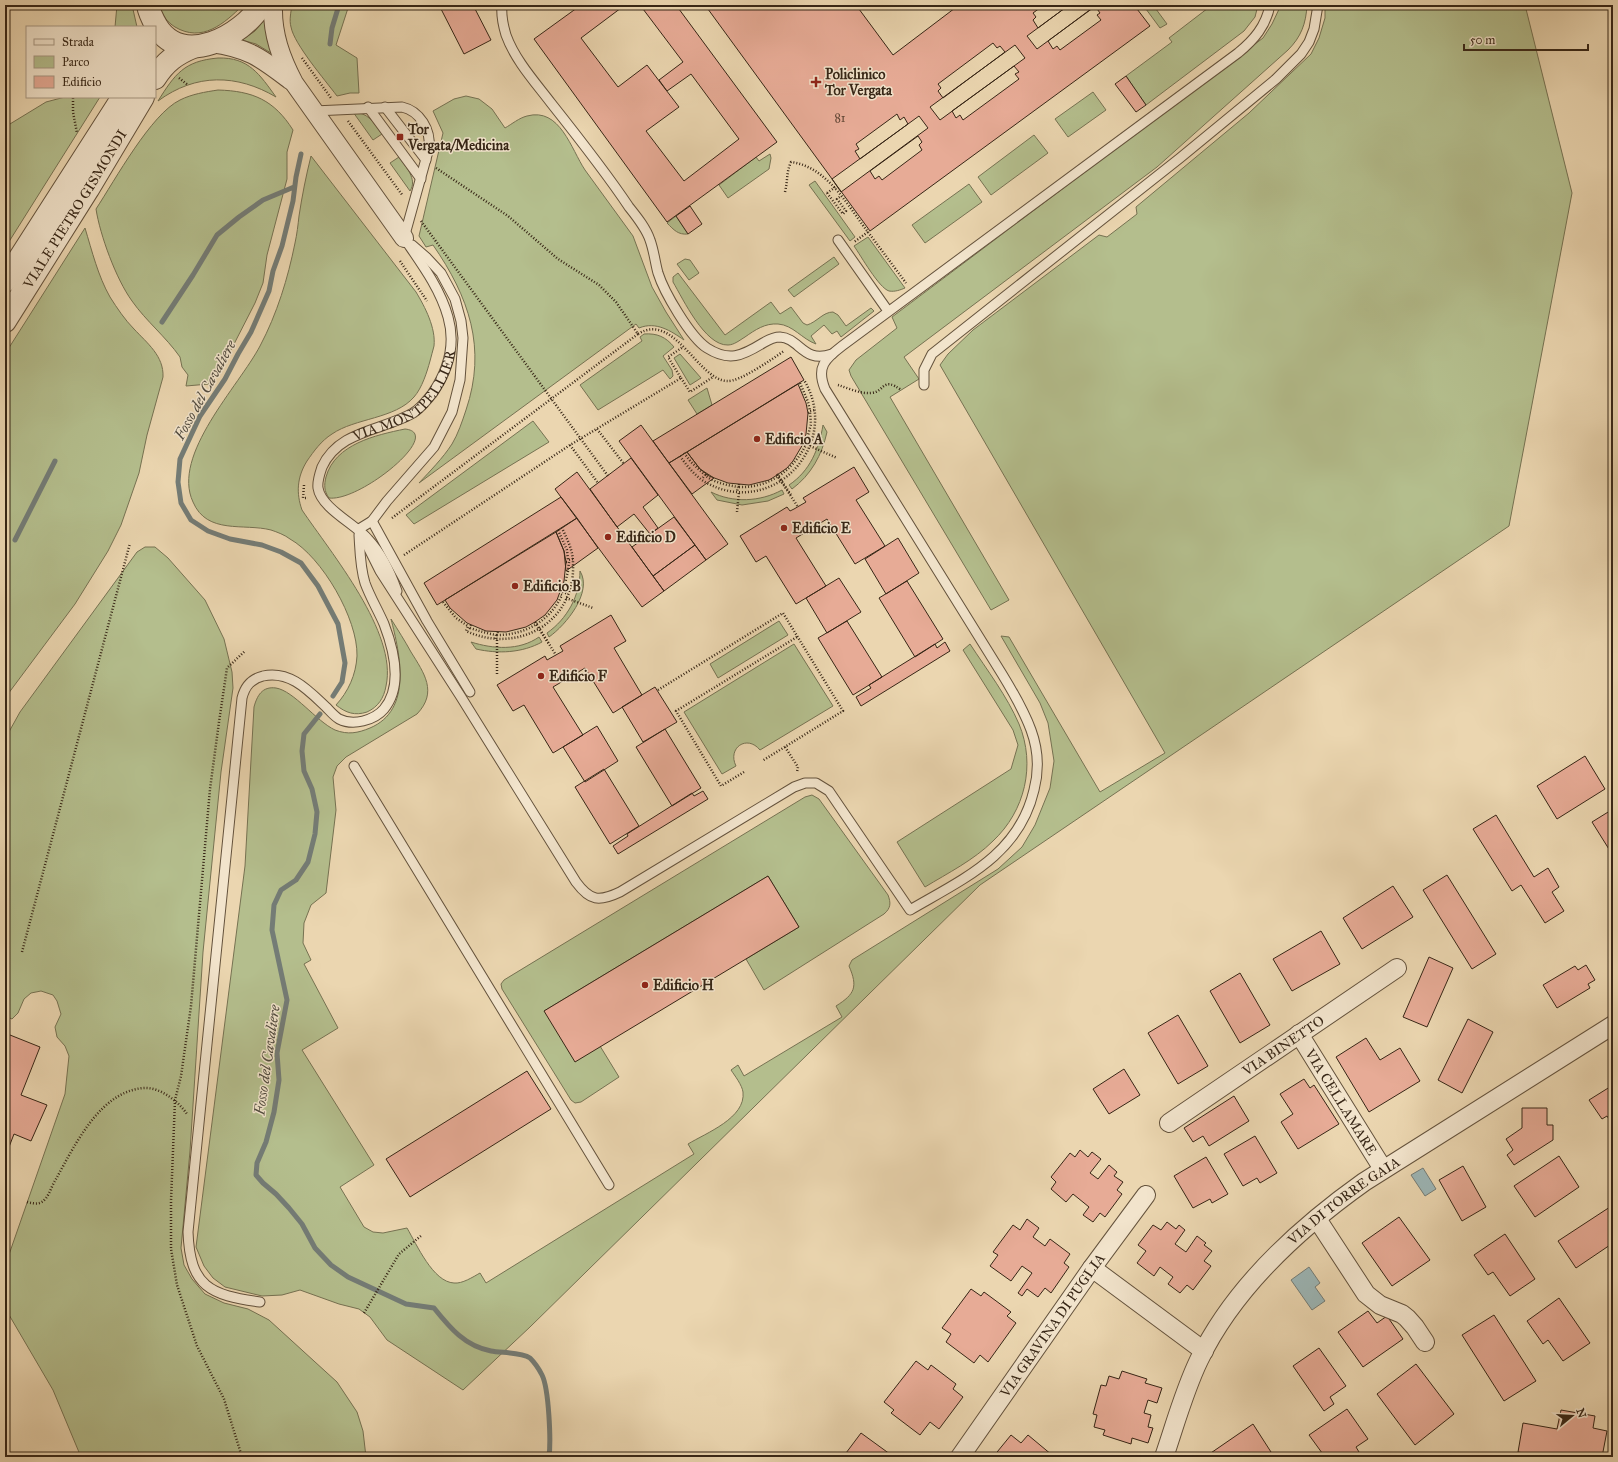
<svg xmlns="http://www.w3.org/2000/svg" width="1618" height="1462" font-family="'IM FELL Great Primer',serif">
<rect width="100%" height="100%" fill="#ebd6b0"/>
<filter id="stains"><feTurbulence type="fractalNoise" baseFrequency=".005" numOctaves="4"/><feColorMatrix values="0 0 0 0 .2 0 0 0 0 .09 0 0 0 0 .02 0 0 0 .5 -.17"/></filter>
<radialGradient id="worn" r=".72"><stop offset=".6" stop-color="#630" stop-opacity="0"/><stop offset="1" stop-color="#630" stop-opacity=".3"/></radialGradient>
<path fill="#b4be8d" stroke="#767252" d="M117,5h15l5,22h-22z
M159,5h84c-19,19 -41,38 -68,22 -8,-5 -14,-13 -16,-22z
M292,5h57l-13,40 21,13 2,35h-9l-13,3c-12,-16 -43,-52 -46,-69 -2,-7 0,-15 1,-22z
M1143,5h10l14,19 -7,4z
M1212,5h46l-3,12 -11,14 -98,74 -20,-29 46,-34 -3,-4z
M1281,5h26c-1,19 -6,32 -19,45l-131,117 -253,190 15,22 -29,18 119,203 -18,10 -140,-234 -2,-6 7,-10 41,-32 -5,-11 371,-279 9,-14z
M1325,5h200l47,188 -63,333 -529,359 -450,442 -67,63 -76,-50 -17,-23 -11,-8 -20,-5 -39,-14 -18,5 -20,1 -37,-9 -12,-9 -9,-12 -8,-19 49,-381 9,-159c3,-11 8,-21 22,-19 18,3 40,33 59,42 13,5 23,3 35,-2 43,-18 30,-74 21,-109 7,11 14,22 20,33 13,21 27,40 6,62l-71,43 -9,9 -4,11 3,33 -10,83 -15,12 -7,18 -1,20 8,17 -7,4 34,64 -36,22 72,115 -34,22 24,40 9,5 10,1 24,-5c10,17 26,54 47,55 8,1 19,-6 26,-10l6,10 208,-129 -6,-10c18,-11 58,-26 55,-52 -1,-7 -8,-16 -12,-22l7,-5 6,11 98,-59 -6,-11c19,-12 22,-19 13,-40l3,-6 146,-91 24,-22 13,-22 15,-37 4,-27 -6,-38 -8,-20 -39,-67 8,1 91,155 65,-39 -225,-388 8,-11 25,-24 126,-95 8,2 30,-23 -1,-7 113,-94 62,-59 8,-16 6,-20z
M267,17l4,36 -15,-9 -14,-4 13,-9z
M218,58c31,-1 42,17 58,39 -39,-23 -80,-24 -118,4 17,-27 26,-40 60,-43z
M218,90c35,1 56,10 75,40l-6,22v27l-20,76 -4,28 -8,20 -23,45 -23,36 -23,2 2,-11 -6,-8 -2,-10c-14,-20 -34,-36 -48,-56 -16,-22 -32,-66 -36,-92 19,-29 55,-95 84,-109 12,-6 25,-8 38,-10z
M1093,92l13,18 -38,27 -13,-18z
M466,96l13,3 13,10 13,19c7,-4 14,-10 22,-12 33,-9 44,33 58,54l48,66 19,51 14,25 18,28c-13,-9 -28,-19 -45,-12l-3,-4 -217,159c11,-12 24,-25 33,-39 6,-10 10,-22 14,-34 21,-62 3,-113 -33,-165l-7,2 -7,-11 24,-103 -10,-22 21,-12z
M65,97h35l-95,151v-121l41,-25z
M353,112c16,1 20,10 29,22l-9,6z
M1034,135l14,18 -57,42 -13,-18z
M770,154l1,4 -2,11 -41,29 -9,-13 37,-28 3,4z
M311,156l105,136c9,15 20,36 18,54 -1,5 -3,10 -4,15 -3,11 -8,27 -16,36 -19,22 -59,21 -82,37 -11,7 -18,17 -25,27 -10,16 -11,32 -5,49 29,43 96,123 84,176 -2,12 -8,21 -19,26 -12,4 -21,1 -31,-7 12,-13 20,-30 21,-49 1,-37 -35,-99 -67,-117 -5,-4 -13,-7 -19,-9 -27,-7 -64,5 -78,-28 -22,-47 46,-116 67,-156 17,-32 28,-68 35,-103 2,-9 3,-18 4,-27 3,-20 7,-40 12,-60z
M399,157c6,9 19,22 11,34l-20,-28z
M815,181l40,56 -5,4 -41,-56z
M969,184l13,18 -57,41 -13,-18z
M676,216l12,18c-10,1 -14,-4 -21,-11z
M85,228c7,23 13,48 25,69 7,11 15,23 24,32 13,14 30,27 29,48l-16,58 -8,38 -18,52 -13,26 -33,53 -70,94v-344z
M868,237l37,51c-5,2 -10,4 -16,3 -10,-3 -28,-35 -35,-45z
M834,257l5,7 -45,33 -6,-7z
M685,259l5,1 9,13 -10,7 -12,-16z
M678,273l47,62 46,-33 9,12 11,-7 12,16 4,2c10,-3 16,-13 26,-13l5,3 8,11 25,-18 3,3 -33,26 -4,-6 -5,3 -8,-9 -13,11 5,8c-14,-5 -23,-19 -38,-20 -13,-1 -23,6 -33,13 -5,3 -11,8 -17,8 -23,1 -45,-46 -55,-63v-5z
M644,334c13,-1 22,3 30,13l-11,9 9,14 1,6 -3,3 -7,-9 -65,40 -18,-25 62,-44 -2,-4z
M680,354l21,24 -11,7 -16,-27z
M707,388l5,17 -15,9 -9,-14z
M533,421l16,21 -135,82 -8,-9z
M823,425l4,7c-5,23 -16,43 -35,57l-3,-4c21,-14 30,-36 34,-60z
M405,429c40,4 -45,73 -76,69 -5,-7 -5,-13 -3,-21 9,-33 50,-42 79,-48z
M782,490l2,4 -16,7 -26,4 -25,-5 -6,-8c22,11 49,10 71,-2z
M145,547h10l13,11 37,42 19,39 8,33 1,16 -12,84 -18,180 -13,199 -9,97 3,17 8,14 13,15 19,9 24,6 21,11 68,62 20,30 6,19 3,26h-285l-28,-67 -48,-82v-42l60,-172 4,-38 -4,-10 -8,-9 -2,-10 6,-13 -4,-13 -4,-6 -12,-4 -10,2 -7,6 -6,14 -6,6 -7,-3v-277l15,-27 117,-160z
M580,571c13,21 -14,54 -31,66l-2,-4c20,-14 33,-37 33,-62z
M779,621l9,14 -70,43 -8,-14z
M539,637l3,5c-20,11 -44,12 -66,7l-5,-7c22,7 48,9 68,-5z
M794,644l39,62 -73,44c-13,-16 -33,-2 -24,16l-14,8 -38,-62z
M970,644c17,26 37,52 49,80 17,41 6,87 -26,117 -19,19 -45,32 -68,46l-28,-45 114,-73 7,-24 -5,-15 -50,-80z
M812,795l7,4 69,96c3,8 3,13 -4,19l-120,76 -18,-31 53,-32 -31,-51 -224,135 56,35 19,31 -38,25 -6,1 -4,-3 -69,-111 -1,-5 3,-4 301,-183z"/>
<path fill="#9cb6b6" stroke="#747c76" d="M1423,1168l13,21 -11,7 -14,-21z
M1309,1267l11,16 -5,4 10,14 -13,9 -21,-30z"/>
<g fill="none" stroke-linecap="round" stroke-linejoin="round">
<path stroke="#747c76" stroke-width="5" d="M330,44l2,-16 7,-23
M301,154l-5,23 -3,24 -11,45 -9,25 -4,20 -18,41 -13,22 -13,25 -25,37 -20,43 -2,23 3,21 10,17 17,11 22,8 32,6 19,7 20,11 17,23 20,38 7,39 -3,19 -9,14
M162,322l31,-47 24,-40 22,-18 24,-17 31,-13
M15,540l40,-79
M320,714l-16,20 -2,17 2,20 8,18 5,23 -2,22 -7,28 -12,18 -15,10 -7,15 -2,25 15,70 -10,53 2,27 -5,32 -8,30 -9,21 -1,12 7,8 13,11 13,14 13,16 13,24 16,17 17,12 58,27 28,4c16,20 31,38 57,43 10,2 30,1 39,7 4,4 10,13 12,17 7,14 9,66 7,82"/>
</g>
<path fill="#e7ab96" stroke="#372616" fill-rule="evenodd" d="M443,5h30l18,35 -27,14 -24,-47z
M581,5h44l-44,33 37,49 29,-22 32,42 -33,24 38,50 55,-42 -48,-65 -24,17 -8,-11 24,-18 -43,-57h36l101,137 -110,80 -133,-183z
M705,5h151l37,50 66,-50h85l-11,8 3,4 -3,3 5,8 31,-23h65l16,21 -280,205zM1095,6l5,7 -3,2 4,5 -41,30 -3,-4 -4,3 -5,-8zM993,43l4,5 3,-2 5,6 -62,46 -5,-7 3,-3 -3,-4zM1014,66l5,6 -4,2 4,5 -56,41 -3,-5 -4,3 -4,-7zM897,114l3,6 4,-3 4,7 -48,35 -5,-8 4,-2 -3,-5zM918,136l4,6 -3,3 3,5 -40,30 -3,-4 -4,3 -5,-8z
M1069,5h28l-60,44 -10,-13z
M1015,45l10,13 -85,62 -10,-13z
M1126,76l20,29 -10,7 -21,-28z
M919,116l9,12 -87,64 -9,-13z
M690,206l12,18 -14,10 -12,-18z
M791,357l13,23 -135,83 -16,-22z
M798,384l8,19 2,10 -2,21 -3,10 -10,17 -6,7 -13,9 -5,3 -20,5 -21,-2 -19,-7 -9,-7 -13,-17z
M641,425l87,119 -22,16 -87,-119z
M687,452l13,17 14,9 -22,16 -23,-31z
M631,458l27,37 -15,12 15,21 -8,6 -16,-20 -17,13 -27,-38z
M854,467l15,25 -13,8 29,46 -30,18 -28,-45 -31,19 30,48 -30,18 -30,-48 -10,6 -16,-26 47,-29 3,4 4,-2 12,-7 -3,-4z
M577,472l87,119 -22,16 -87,-118z
M561,497l16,21 -140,87 -13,-22z
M674,517l21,28 -42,31 -21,-29z
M577,518l21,30 -32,23 -2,-20 -8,-19z
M556,532l8,19 2,11 -2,19 -7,19 -12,15 -10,7 -9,5 -20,5 -20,-1 -19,-8 -17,-15 -5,-8z
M898,538l21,35 -33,21 -21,-35z
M695,545l11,15 -42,31 -11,-15z
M839,578l22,34 -34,21 -21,-35z
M907,581l36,58 -28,18 -36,-59z
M611,615l15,26 -12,7 28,47 -29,18 -28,-45 -32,19 30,48 -30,18 -29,-48 -11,6 -16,-26 48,-29 2,4 16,-9 -3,-5z
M847,621l35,56 -29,18 -35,-57z
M945,642l5,9 -89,55 -5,-9 15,-9 -2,-3 66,-41 2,4z
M655,687l22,35 -34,20 -21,-35z
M597,726l21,35 -33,21 -22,-35z
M665,729l36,59 -29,18 -36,-59z
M1585,756l20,33 -48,30 -20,-33z
M604,769l35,57 -29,18 -35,-57z
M703,791l5,8 -90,55 -5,-8 15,-10 -1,-2 65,-41 2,3z
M1613,809v45h-1l-20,-32z
M1496,815l38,62 14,-9 11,19 -7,5 12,19 -19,12 -24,-38 -9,6 -39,-62z
M1447,875l49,79 -24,15 -49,-79z
M768,876l31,51 -224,135 -31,-51z
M1393,886l20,31 -51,32 -19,-31z
M1321,931l19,33 -48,27 -19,-32z
M1429,957l24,11 -26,59 -24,-10z
M1586,965l9,15 -7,4 2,4 -33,20 -14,-23 32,-19 3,4z
M1240,973l30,52 -30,18 -30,-52z
M1178,1015l30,51 -30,18 -30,-51z
M1468,1019l25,13 -31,61 -24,-13z
M5,1033l35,14 -19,48 26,10 -16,36 -17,-7 -5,13 -4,-1z
M1366,1038l14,22 20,-12 20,33 -51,31 -33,-55z
M1124,1069l16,26 -31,19 -16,-25z
M527,1071l24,38 -141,88 -24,-38z
M1304,1079l6,9 4,-3 25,39 -41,25 -17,-27 12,-8 -13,-20z
M1613,1085v40l-6,-9 -5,3 -13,-19z
M1234,1096l15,25 -40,25 -6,-10 -10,6 -9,-14z
M1522,1108h25v17h6v15l-39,25 -7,-10 6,-5 -7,-11 16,-11z
M1255,1136l22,37 -17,10 -3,-5 -14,8 -19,-32z
M1080,1150l8,7 4,-5 9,7 -11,14 8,6 11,-14 8,7 -3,4 9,6 -6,8 5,4 -17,23 -5,-4 -7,9 -10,-7 6,-8 -16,-13 -7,8 -15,-13 5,-7 -5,-5 19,-24 5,4z
M1559,1156l20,31 -44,30 -21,-31z
M1206,1157l22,37 -16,9 -2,-4 -17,9 -19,-32z
M1463,1166l23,41 -24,14 -23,-41z
M1613,1205v38l-37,25 -18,-27z
M1399,1217l31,43 -38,26 -30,-43z
M1027,1219l12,9 -6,9 12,9 5,-7 20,15 -6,9 5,4 -18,26 -6,-5 -7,9 -11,-8 -5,7 -4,-3 14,-20 -10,-7 -11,15 -21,-15 8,-11 -5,-3 20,-27 7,5z
M1167,1222l9,7 3,-4 6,5 -10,14 11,8 11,-16 9,7 -2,2 8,6 -8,10 7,5 -18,24 -6,-5 -7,8 -12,-9 5,-7 -13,-10 -6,9 -17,-13 9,-12 -8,-6 15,-20 8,5z
M1505,1234l30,45 -25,17 -17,-24 -5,3 -14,-20z
M971,1289l10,7 3,-4 27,20 -4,4 9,7 -28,39 -8,-7 -6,8 -28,-21 5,-8 -9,-6z
M1559,1298l31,45 -27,18 -15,-21 -5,4 -16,-23z
M1368,1311l9,12 10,-7 16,23 -40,28 -25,-35z
M1494,1315l42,66 -32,20 -42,-66z
M1319,1348l27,38 -16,11 4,7 -10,7 -31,-45z
M916,1361l12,9 3,-5 25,19 -3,5 10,8 -24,32 -9,-7 -10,13 -29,-22 3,-3 -10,-8z
M1416,1364l38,50 -39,31 -38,-51z
M1122,1371l25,8 -2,4 17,5 -5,15 -9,-3 -4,13 7,2 -3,12 5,1 -5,15 -16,-5 -1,6 -28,-9 2,-5 -11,-3 3,-12 -4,-1 8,-29 5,1 3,-10 10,3z
M1347,1409l21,30 -12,8 6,10h-37l-16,-22z
M1561,1410l34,6 -2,12 14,3 -5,26h-56l-28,-5 5,-29 34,6z
M1253,1424l18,28 -7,5h-59z
M861,1433l33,24h-51z
M1011,1435l10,8 7,-8 24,20 -1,2h-58z"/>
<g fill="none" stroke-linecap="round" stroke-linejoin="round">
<g stroke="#64523c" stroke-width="11">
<g id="service">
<path d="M502,5c-1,10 1,20 4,30 9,25 29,47 45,68 27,34 54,68 78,104 8,10 17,21 21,33 4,11 5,22 8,33 6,19 32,64 49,75 22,14 35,8 56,-5 5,-3 11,-6 17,-6 20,1 23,27 52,17"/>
<path d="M368,107l53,72"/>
<path d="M385,107l41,53"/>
<path d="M314,111l88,-4c18,4 29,23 27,41l-25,90"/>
<path d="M838,240l50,71"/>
<path d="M924,385v-15l8,-16 248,-196 96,-79 25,-25 8,-12 5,-13 4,-24"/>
<path d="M372,521l55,100 43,71"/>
<path d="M359,529l21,42 81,126 115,185c14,19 23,20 44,10l174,-105 11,-4h11l13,8 81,119c53,-31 109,-55 124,-120 5,-19 4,-41 -3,-60 -7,-19 -18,-38 -29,-56l-177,-285c-9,-22 0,-30 17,-43l396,-293c16,-13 28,-27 32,-48"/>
<path d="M359,529l13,-8 15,-20 47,-54 18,-35 8,-32 3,-42 -2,-17 -6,-22 -14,-26 -14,-15 -15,-13"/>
<path id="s1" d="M397,591c-7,-20 -15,-37 -29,-52 -13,-15 -47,-31 -50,-51 -1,-7 2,-15 4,-21 17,-37 60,-36 91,-54 8,-5 13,-12 19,-19 16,-23 24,-49 16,-77 -8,-29 -27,-54 -44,-79"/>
<path d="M354,766l255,419"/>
<path d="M260,1302c-50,-7 -70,-15 -72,-70l54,-534c3,-12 9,-19 21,-22 27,-6 46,15 63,31 4,4 8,9 13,12 8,4 16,4 24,2 8,-2 16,-6 21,-12 19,-23 10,-59 0,-85 -6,-14 -14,-27 -19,-41 -5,-16 -5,-32 -6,-48"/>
</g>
</g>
<g stroke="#64523c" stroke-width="20">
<g id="minor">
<path d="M273,5c-1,29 8,53 21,78l110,155"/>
<path d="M211,43c38,5 50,15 79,37"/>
<path id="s2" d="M1299,1034l84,135"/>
<path id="s3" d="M1169,1123l228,-155"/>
<path d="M1317,1219l49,75 14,11 22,9 5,4 8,9 10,15"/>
<path d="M1092,1268l112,83"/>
<path id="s4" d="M960,1457l132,-189 54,-73"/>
<path id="s5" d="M1164,1457c11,-32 20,-66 35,-97 35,-73 99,-131 165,-178l249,-157"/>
</g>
</g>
<g stroke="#64523c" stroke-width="24">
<g id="tertiary">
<path d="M148,5c1,8 5,15 9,22 26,41 85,9 104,-22"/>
<path d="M155,78c10,-16 21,-24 38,-31"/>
<path d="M5,281l118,-184"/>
<path id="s6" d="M5,321l83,-132 55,-92"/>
</g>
</g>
<path stroke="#372616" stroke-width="2.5" stroke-dasharray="1 2" stroke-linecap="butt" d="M302,58l29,40
M179,78l9,7
M73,98v14l4,21
M348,121l55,75
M436,168l72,48 50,43 41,26 17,17 22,32c36,-23 60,46 89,47 13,1 45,-22 57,-30
M785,192c3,-12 1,-19 6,-30 37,5 56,43 77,70l-14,10
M827,193l16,21 3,-3 -9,-12 4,-3
M421,221l187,255
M868,232l38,51
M400,261l27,40
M681,378l9,14 23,-15
M800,383l8,19 2,9 5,-1
M838,385c10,3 22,9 33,8 14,-1 11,-17 30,-3
M808,413l2,-1 1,12 -5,19 5,1
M597,429l27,35
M570,445l28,38
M810,446l27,12
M684,453l7,9 14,13 -3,4
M680,456c7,10 15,20 25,26 67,38 138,-37 99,-102
M707,474l-1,2c9,7 21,9 32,11l-1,5
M777,474l14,21
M739,484v3c30,1 53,-16 67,-42l-3,-1
M304,485l-1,13h5
M737,512l2,-20
M392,518l246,-184
M558,530l9,20 1,10 5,-1
M404,555l166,-110 111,-67 -13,-21 15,-10
M566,562h3l-1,9 -5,21 5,2
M566,598l27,10
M443,602l13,16 12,8 -2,5c52,24 110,-9 107,-68 0,-13 -6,-24 -11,-35
M535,622l14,22
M471,625l-1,3c9,3 16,5 26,7l-1,4
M498,632l-1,3c28,0 53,-14 65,-40l-2,-1
M497,674v-34
M658,690l125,-77 60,98 -81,50
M785,747l13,20 -1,5
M744,772l-23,14 -45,-75 121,-74
M22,952l108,-409
M27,1202c8,2 14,3 19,-4 4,-5 6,-13 10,-19 19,-34 44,-88 88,-91 16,-1 34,13 43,26
M364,1313l35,-59 23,-19
M242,1457l-18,-58 -27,-53 -20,-61 -6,-36v-48l4,-101 6,-24 10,-70 19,-217 9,-67 8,-54 18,-17"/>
<use href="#service" stroke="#f2e4cc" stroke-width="9"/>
<use href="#minor" stroke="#f2e4cc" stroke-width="18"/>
<use href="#tertiary" stroke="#f2e4cc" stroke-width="22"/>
<path stroke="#372616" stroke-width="2.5" stroke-dasharray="1 2" stroke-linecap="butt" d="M827,193l10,-7
M777,475l21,32
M535,622l21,33"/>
</g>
<g fill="#8f2418" stroke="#f2e4cc" stroke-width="1.5">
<path d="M814 76h4v4h4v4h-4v4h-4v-4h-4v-4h4z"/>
<rect x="396" y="133" width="8" height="8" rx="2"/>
<circle cx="757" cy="439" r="4"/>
<circle cx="784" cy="528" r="4"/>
<circle cx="608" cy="537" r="4"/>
<circle cx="515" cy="586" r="4"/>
<circle cx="541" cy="676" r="4"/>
<circle cx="645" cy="985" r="4"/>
</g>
<g text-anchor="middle" stroke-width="3" stroke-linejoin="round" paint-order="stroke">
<g font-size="12" fill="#634736">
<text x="840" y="122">81</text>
</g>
<g font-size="14" font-weight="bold" fill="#372616" stroke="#f2e4cc" text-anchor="start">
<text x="825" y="79">Policlinico<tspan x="825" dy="16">Tor Vergata</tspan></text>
<text x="408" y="134">Tor<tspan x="408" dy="16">Vergata/Medicina</tspan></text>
<text x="765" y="444">Edificio A</text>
<text x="792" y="533">Edificio E</text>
<text x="616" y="542">Edificio D</text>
<text x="523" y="591">Edificio B</text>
<text x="549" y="681">Edificio F</text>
<text x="653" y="990">Edificio H</text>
</g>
<g font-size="14" fill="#372616" stroke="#f2e4cc">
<text dy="5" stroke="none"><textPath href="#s6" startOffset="132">VIALE PIETRO GISMONDI</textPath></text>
<text dy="5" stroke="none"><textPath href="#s1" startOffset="268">VIA MONTPELLIER</textPath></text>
<text dy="5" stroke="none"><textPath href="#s3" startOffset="138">VIA BINETTO</textPath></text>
<text dy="5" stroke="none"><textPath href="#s2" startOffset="80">VIA CELLAMARE</textPath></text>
<text dy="5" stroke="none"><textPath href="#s5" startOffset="321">VIA DI TORRE GAIA</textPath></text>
<text dy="5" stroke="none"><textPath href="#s4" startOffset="161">VIA GRAVINA DI PUGLIA</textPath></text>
</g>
<g font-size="15" font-style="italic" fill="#504a3e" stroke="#f2e4cc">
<text transform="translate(205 390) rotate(-61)" y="5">Fosso del Cavaliere</text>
<text transform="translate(267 1060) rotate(-82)" y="5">Fosso del Cavaliere</text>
</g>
</g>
<rect width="1618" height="1462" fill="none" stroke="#ebd6b0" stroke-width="20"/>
<rect x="6" y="6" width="1606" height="1450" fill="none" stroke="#372616" stroke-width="2"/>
<rect x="10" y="10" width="1598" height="1442" fill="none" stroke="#372616"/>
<rect x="26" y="26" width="130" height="72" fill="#f2e4cc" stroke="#a79883"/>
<rect x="34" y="39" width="20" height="6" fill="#f2e4cc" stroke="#a79883"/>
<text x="62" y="46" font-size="12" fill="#372616">Strada</text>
<rect x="34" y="56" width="20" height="12" fill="#b4be8d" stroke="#a79883"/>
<text x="62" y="66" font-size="12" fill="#372616">Parco</text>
<rect x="34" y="76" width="20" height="12" fill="#e7ab96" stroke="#a79883"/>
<text x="62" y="86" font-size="12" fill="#372616">Edificio</text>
<g transform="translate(1572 1416) rotate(72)" stroke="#f2e4cc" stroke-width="3" paint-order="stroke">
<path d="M0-3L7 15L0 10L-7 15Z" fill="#372616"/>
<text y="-6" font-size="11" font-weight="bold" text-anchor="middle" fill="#372616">N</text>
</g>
<path d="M1464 44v6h124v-6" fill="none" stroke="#372616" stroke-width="2"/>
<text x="1470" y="44" font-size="12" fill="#372616" stroke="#f2e4cc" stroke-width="3" paint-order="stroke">50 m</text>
<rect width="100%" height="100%" filter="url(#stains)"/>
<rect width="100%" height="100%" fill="url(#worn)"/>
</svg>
